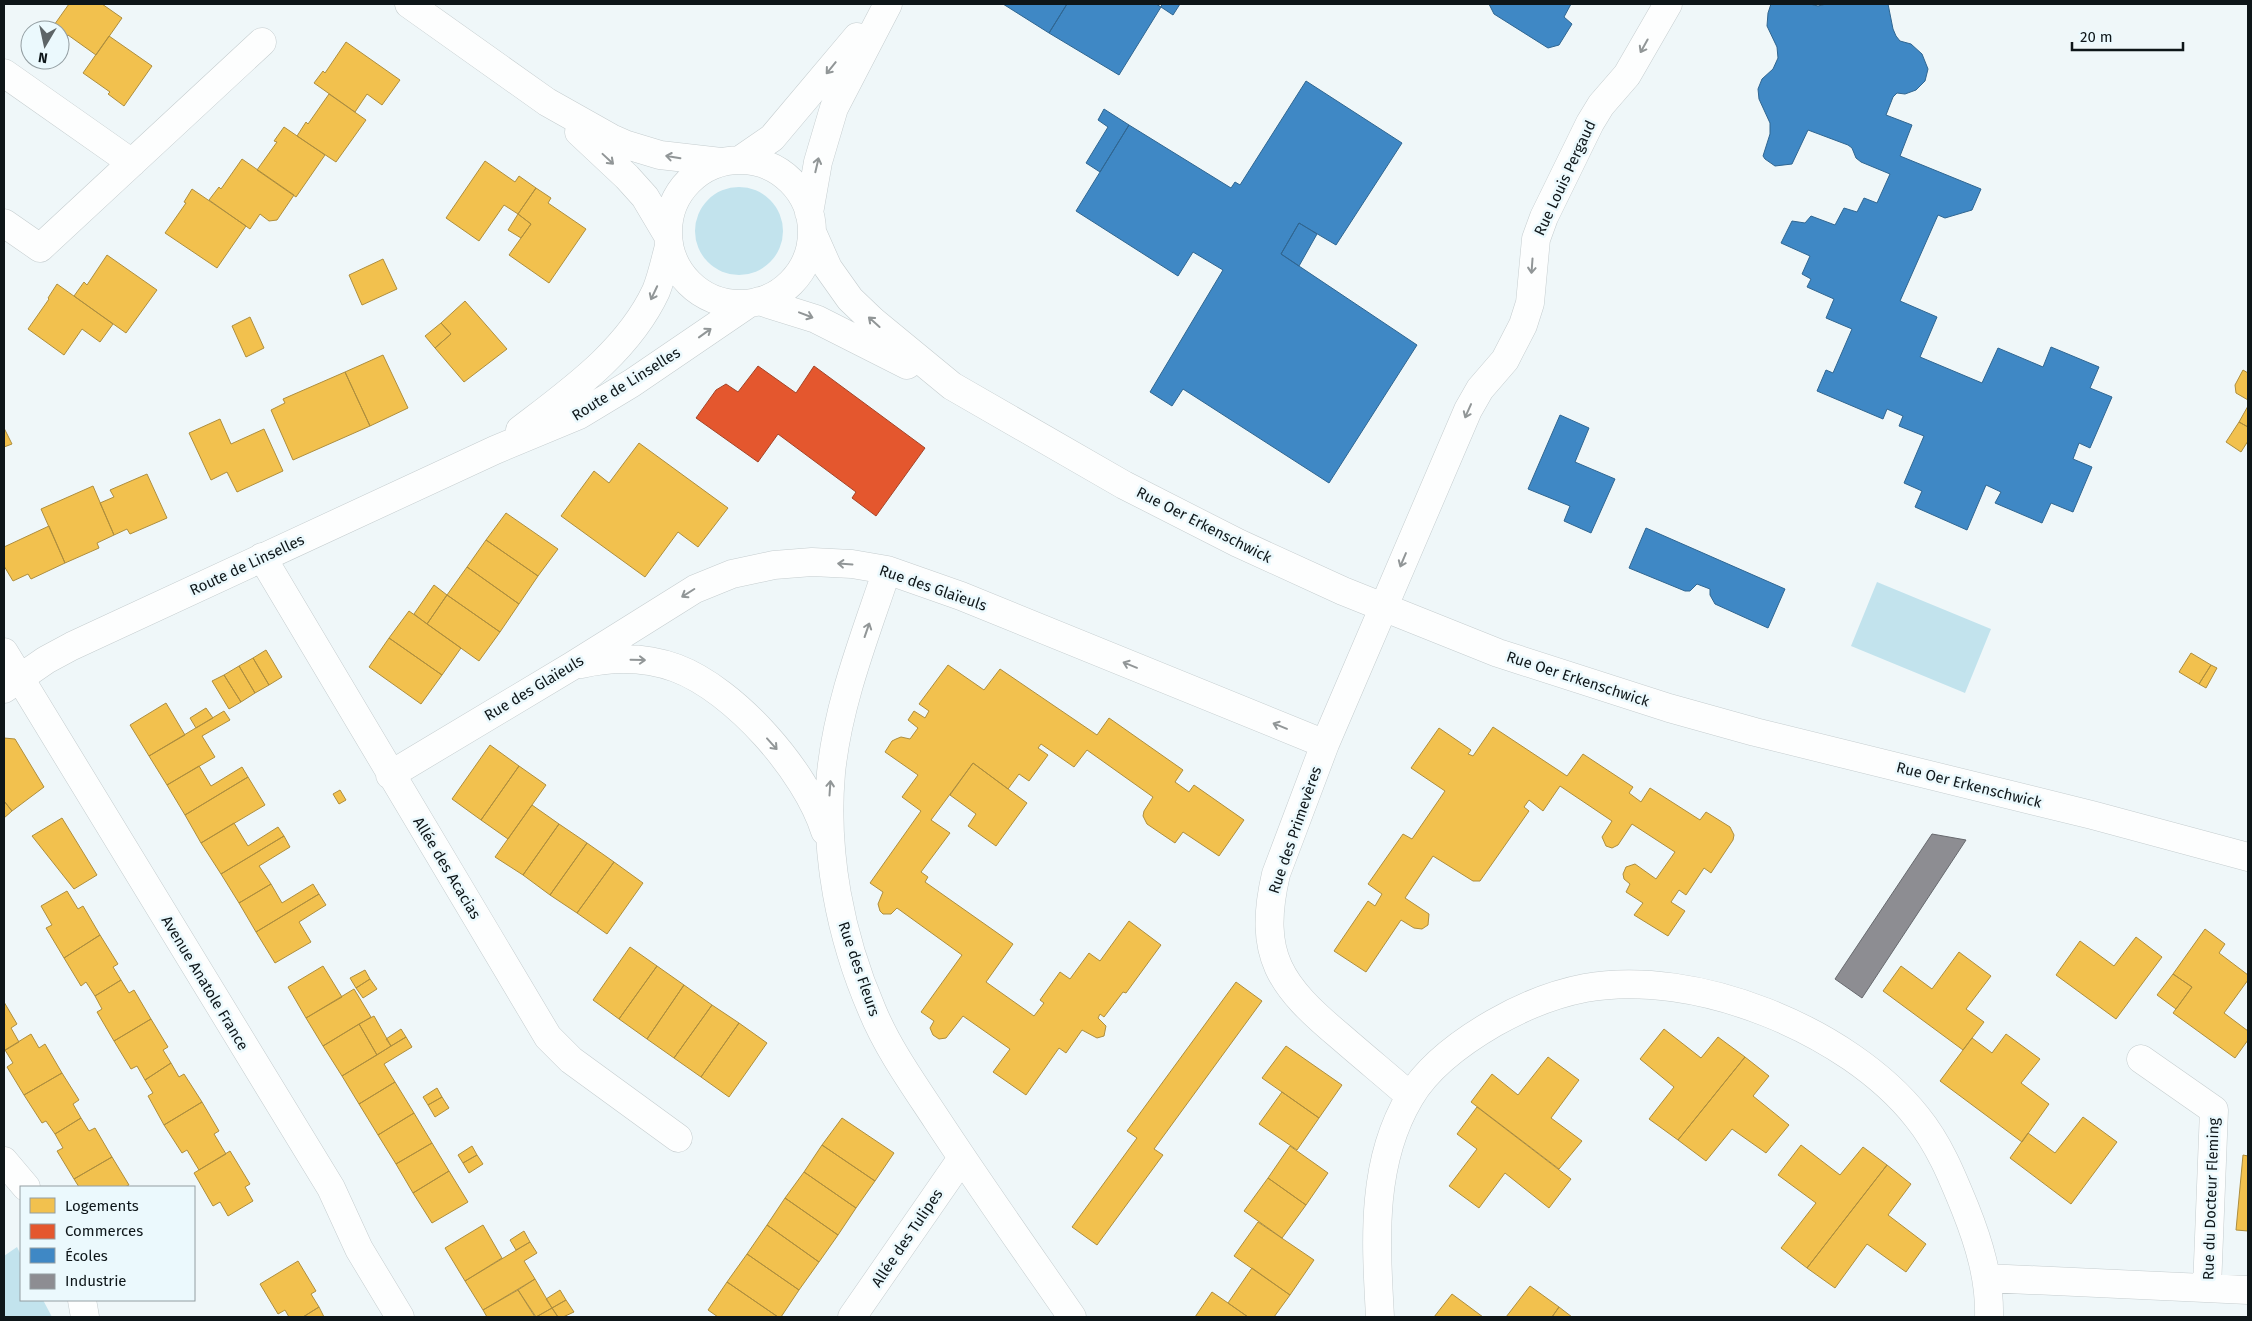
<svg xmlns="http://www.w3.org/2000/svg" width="2252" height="1321" font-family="'Fira Sans',sans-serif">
<rect width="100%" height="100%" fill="#eff7f9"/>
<path fill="#c2e3ed" d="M695 231a44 44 0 1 1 88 0a44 44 0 1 1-88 0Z
M1877,582l114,47 -26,64 -114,-47z
M17,1247l4,8v45h22l9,17h-48v-61z"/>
<path fill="#f2c14e" stroke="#ae8e3e" d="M69,4h33l20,14 -26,37 -28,-20 -2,2 -6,-4v-3l-8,-2z
M109,36l43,30 -28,40 -16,-12 2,-2 -27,-19z
M346,42l54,38 -18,25 -15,-11 -12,18 -41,-29 9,-12 2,2z
M329,94l37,26 -30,42 -39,-26 9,-14 2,2z
M284,127l41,28 -29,42 -39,-27 20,-28 -3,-1z
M242,159l52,36 -17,25 -8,1 -9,-7 -10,15 -41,-29 10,-13 2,2z
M485,161l30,21 4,-6 17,12 -18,26 -14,-9 -25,36 -33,-23z
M536,188l15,10 -3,5 38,26 -37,54 -40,-28 22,-31 -13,-10z
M192,189l54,37 -29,42 -52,-35 21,-30 -2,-1z
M518,214l13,10 -10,14 -13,-8z
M107,255l50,35 -31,43 -52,-37 10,-14 3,3z
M383,259l14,30 -35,16 -13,-30z
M57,284l56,40 -13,18 -18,-13 -18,26 -36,-26 21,-30 -1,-1z
M465,301l42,48 -43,33 -29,-34 16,-14 -10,-11z
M250,317l14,31 -18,9 -14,-31z
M441,323l10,11 -16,14 -10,-12z
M383,355l25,53 -38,18 -25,-54z
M2243,370l5,3v27l-12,-7 -1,-8z
M345,372l25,54 -77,34 -22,-50 14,-7 -2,-4z
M2248,406v21l-9,-5z
M220,419l11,25 33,-15 19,42 -46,21 -10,-20 -16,8 -22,-47z
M2239,422l9,5v14l-7,11 -15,-10z
M4,428l8,16 -8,3z
M639,443l89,65 -30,39 -20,-15 -33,45 -84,-61 33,-45 15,12z
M147,474l20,44 -37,16 -3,-5 -13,6 -14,-32 14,-6 -4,-7z
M93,486l21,49 -17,8 2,5 -34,15 -24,-54z
M506,513l52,36 -20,27 -52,-36z
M49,526l16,37 -34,16 -3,-5 -15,7 -9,-15v-19z
M486,540l52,36 -19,28 -52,-37z
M467,567l52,37 -19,28 -53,-37z
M434,585l13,10 -20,29 -13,-10z
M447,595l53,37 -21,29 -52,-37z
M409,611l52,37 -19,27 -53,-37z
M389,638l53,37 -21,29 -52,-37z
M266,650l16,27 -13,8 -16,-27z
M2191,653l20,12 -12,19 -20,-12z
M253,658l16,27 -14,8 -16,-27z
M948,665l36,25 16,-21 97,66 12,-17 74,52 -8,12 14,10 5,-7 50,35 -25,36 -36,-24 -8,11 -28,-19 -4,-8 1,-5 9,-14 -66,-47 -13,17 -33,-23 -3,4 10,7 -19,26 -10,-7 -11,15 -35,-26 -42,57 19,13 -29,39 7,5 -3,5 88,62 -27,38 48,34 10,-13 -4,-3 20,-28 10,7 19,-26 11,8 29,-40 32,24 -35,48 -3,-1 -19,25 -4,-3 -2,4 8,8 -2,10 -7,2 -15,-8 -16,23 -7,-5 -33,47 -33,-23 17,-23 -47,-33 -17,22 -7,1 -6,-4 -3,-7 4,-7 -13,-9 41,-57 -65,-47 -6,6h-8l-3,-3 -2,-7 5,-12 -13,-9 51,-72 -19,-14 16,-22 -33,-23 7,-11 4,-2 5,-2 9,2 8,-11 -10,-8 6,-9 11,7 4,-7 -10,-7z
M2211,665l6,3 -11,20 -7,-4z
M239,666l16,27 -14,9 -17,-27z
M224,675l17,27 -12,7 -17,-28z
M166,703l19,32 -36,21 -19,-31z
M206,708l7,10 -17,10 -6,-10z
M224,711l6,9 -28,16 13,21 -48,28 -18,-29z
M1493,727l74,49 16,-22 50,33 -4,6 12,9 9,-14 50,32 6,-8 24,15 4,8 -1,5 -22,33 -7,-5 -18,27 -7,-5 -8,12 14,9 -17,25 -34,-21 9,-12 -17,-11 4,-8 -6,-5 -1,-5 3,-7 9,-3 21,15 19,-27 -43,-28 -14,21 -6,3 -6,-2 -4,-9 10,-16 -52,-35 -17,25 -14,-11 -5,7 5,4 -49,70h-7l-40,-25 -28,42 24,16 -1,11 -6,4 -8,-1 -13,-8 -35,52 -32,-21 34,-50 7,5 7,-12 -14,-10 35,-50 9,5 33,-48 -34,-23 28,-40 32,22 -3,4 5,2z
M4,738l11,1 29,48 -32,24 -8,-10z
M490,745l29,21 -38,54 -29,-21z
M973,763l54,40 -31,43 -28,-20 8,-12 -26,-19z
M199,766l12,20 31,-19 6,10 -63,38 -18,-30z
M519,766l27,19 -38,54 -27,-19z
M248,777l17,28 -64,38 -16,-28z
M340,790l6,10 -7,4 -6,-10z
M4,801l8,10 -8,7z
M532,805l27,19 -36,51 -28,-18z
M62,818l35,57 -23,14 -42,-53z
M234,823l14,23 30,-19 6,9 -63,38 -20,-31z
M559,824l28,19 -37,52 -27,-20z
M284,836l6,11 -31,19 12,18 -32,19 -18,-29z
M587,843l27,19 -37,51 -27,-18z
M614,862l29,21 -36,51 -30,-21z
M271,884l11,19 31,-19 6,10 -63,38 -17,-29z
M67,891l11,18 5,-3 17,29 -36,23 -18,-30 6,-3 -11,-19z
M319,894l7,11 -27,17 12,20 -36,21 -19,-31z
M2205,929l20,15 -6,9 29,22v5l-24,33 24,18v9l-13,18 -62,-45 19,-26 -19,-13z
M100,935l18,29 -5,3 8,13 -26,16 -9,-14 -5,4 -17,-28z
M2136,937l26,20 -46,62 -60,-44 24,-34 34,25z
M630,947l27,19 -38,53 -26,-19z
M1959,952l32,24 -25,33 18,13 -21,28 -80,-59 18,-25 31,23z
M323,966l19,31 -36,21 -18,-31z
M657,966l27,19 -37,54 -28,-20z
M365,970l5,9 -14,9 -6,-10z
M2173,974l19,13 -16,22 -19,-14z
M370,979l7,10 -14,9 -7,-10z
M121,980l8,13 5,-3 17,29 -37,22 -17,-29 5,-3 -7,-13z
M1236,982l26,19 -108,148 9,6 -66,90 -25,-18 65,-89 -10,-7z
M684,985l28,20 -38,53 -27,-19z
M354,989l17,28 -48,29 -17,-28z
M4,1002l13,22 -6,4 8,14 -15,9z
M712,1005l27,18 -38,54 -27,-19z
M374,1016l17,30 -14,9 -18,-31z
M151,1019l17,28 -5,3 8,13 -26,17 -8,-14 -6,3 -17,-28z
M739,1023l28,20 -38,54 -28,-20z
M359,1024l18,31 -35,21 -19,-30z
M401,1029l5,8 -15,9 -5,-7z
M1664,1029l37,29 17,-21 27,20 -67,83 -29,-21 25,-32 -34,-28z
M31,1034l8,14 6,-4 17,29 -38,22 -17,-28 6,-4 -8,-13z
M2006,1034l34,25 -19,24 28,21 -27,38 -82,-61 32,-43 20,15z
M406,1037l6,10 -28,17 11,18 -36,22 -17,-28z
M1286,1046l56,39 -23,33 -57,-40z
M1548,1057l31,23 -28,38 31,23 -23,28 -88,-67 21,-28 26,21z
M1745,1057l24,19 -16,20 36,29 -23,28 -34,-24 -26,32 -28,-21z
M171,1063l8,14 5,-3 18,28 -38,23 -16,-29 5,-3 -8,-13z
M62,1073l17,27 -6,4 8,14 -26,16 -9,-13 -4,2 -18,-28z
M395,1082l19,31 -36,22 -19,-31z
M437,1088l5,9 -14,8 -5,-8z
M1282,1092l37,26 -22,32 -38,-26z
M442,1097l7,11 -14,9 -7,-12z
M202,1102l17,29 -5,3 12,20 -27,16 -12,-20 -5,3 -18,-28z
M1477,1107l94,72 -22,29 -44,-35 -26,35 -30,-22 28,-37 -20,-15z
M414,1113l18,30 -36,21 -18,-29z
M2083,1117l34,25 -46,62 -61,-46 18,-25 27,20z
M81,1118l8,13 6,-3 17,29 -38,22 -17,-28 6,-3 -8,-14z
M842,1118l52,35 -19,28 -53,-36z
M432,1143l17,28 -36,22 -17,-29z
M822,1145l53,36 -19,27 -52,-36z
M1801,1145l39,30 23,-28 24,18 -80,103 -26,-20 35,-45 -38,-28z
M472,1146l5,9 -14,8 -5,-8z
M1290,1146l38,27 -22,32 -38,-27z
M230,1151l20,33 -5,3 8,14 -25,15 -8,-14 -7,4 -19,-33z
M477,1155l6,9 -14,9 -6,-10z
M2243,1155l5,1v75l-12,-1z
M112,1157l17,28 -4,2h-46l-5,-8z
M1887,1165l24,19 -23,31 38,29 -20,28 -39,-28 -32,44 -28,-20z
M449,1171l19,31 -36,21 -19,-30z
M804,1172l52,36 -18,27 -53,-37z
M1268,1178l38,27 -24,33 -38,-27z
M785,1198l53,37 -19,27 -52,-37z
M1258,1222l56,38 -24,35 -56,-39z
M483,1225l19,33 -37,23 -20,-33z
M767,1225l52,37 -20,28 -52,-36z
M524,1231l6,11 -14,8 -6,-10z
M530,1242l7,11 -13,8 11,18 -52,31 -18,-29z
M747,1254l52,36 -18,27h-3l-51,-35z
M298,1261l18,30 -5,3 8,13 -16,10h-14l-4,-7 -7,4 -18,-30z
M1252,1268l38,27 -16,22h-26l-20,-14z
M535,1279l17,29 -16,9 -18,-27z
M727,1282l51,35h-60l-10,-7z
M1530,1286l29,21 -7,10h-46z
M518,1290l17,27h-48l-4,-7z
M560,1290l6,10 -14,8 -6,-9z
M1212,1292l16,11 20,14h-53z
M1452,1294l31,23h-49z
M566,1300l8,12 -11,5h-5l-6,-9z
M319,1307l5,10h-21z
M1559,1307l13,10h-20z
M552,1308l6,9h-22z"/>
<path fill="#e4572e" stroke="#a44428" d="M758,366l38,27 18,-27 111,82 -49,68 -24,-18 4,-6 -78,-58 -20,28 -62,-44 20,-28 10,-6 12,8z"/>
<path fill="#3f88c5" stroke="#306691" d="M1003,4h64l-18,29z
M1067,4h89l5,3 -42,68 -70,-42z
M1162,4h18l-7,11 -12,-8z
M1489,4h82l-7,13 8,7 -13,21 -11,3 -54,-34z
M1771,4h39l8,2 8,-2h62l5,25 3,7 4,5 11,3 11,10 6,15 -3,12 -9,9 -11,4 -8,-1 -4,4 -7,18 26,10 -12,31 81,33 -9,21 -27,8 -7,-3 -38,86 37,16 -17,40 62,26 16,-35 45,19 8,-20 48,20 -9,21 22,9 -22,51 -11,-5 -6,16 19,8 -19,45 -22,-9 -9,20 -47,-20 6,-11 -15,-7 -19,45 -52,-23 7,-16 -18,-8 20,-47 -25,-10 4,-10 -16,-7 -4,10 -66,-28 9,-21 7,3 19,-44 -26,-11 8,-19 -27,-12 4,-8 -9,-5 8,-18 -29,-13 11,-22 13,2 6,-7 24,9 9,-17 13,4 7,-14 13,5 13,-29 -29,-12 -5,-4 -4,-10 -4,-3 -40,-15 -16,34 -17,2 -10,-7 -2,-3 7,-22v-11l-11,-24 -1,-10 4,-10 11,-10 5,-11 -1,-11 -10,-21 1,-13z
M1306,81l96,62 -66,102 -37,-22 -18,31 136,91 -88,138 -146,-94 -11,17 -22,-14 73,-122 -30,-18 -15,24 -102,-65 53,-86 102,63 4,-6 5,3z
M1104,109l25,16 -29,47 -14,-9 22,-36 -10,-7z
M1299,223l18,11 -18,32 -18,-12z
M1560,415l29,13 -14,34 40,17 -24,54 -27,-12 6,-15 -42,-17z
M1646,528l139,61 -17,39 -53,-24 -5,-9v-6l-13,-5 -7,7h-5l-56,-23z"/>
<path fill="#8d8d92" stroke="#67696e" d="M1932,834l34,6 -104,158 -27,-19z"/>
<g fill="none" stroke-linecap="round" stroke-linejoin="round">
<g stroke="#c5cdcf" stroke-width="29">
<path id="minor" d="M4,73l128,90
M4,223l36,25 222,-206
M262,557l286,480 23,23 107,78
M887,570c-22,66 -49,133 -56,203 -7,80 9,163 41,237 16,39 42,75 65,110 44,67 90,132 135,197
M4,652l327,536 28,61 41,68
M581,664c31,-7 65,-7 95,4 59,22 130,103 149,163
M390,775l182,-109 123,-77 37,-15 42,-9 38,-3 40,2 35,6 74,26 364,148
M2141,1059l73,51 -7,178
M1410,1096c-23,-20 -46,-39 -69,-59 -61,-51 -84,-81 -65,-163l49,-130 143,-334 12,-21 25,-29 18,-35 7,-22 6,-64 8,-22 46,-94 11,-18 26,-30 41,-71
M4,1161l22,26
M1986,1278l262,12
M82,1300l3,17
M852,1317l110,-159
M1380,1317c-4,-74 -10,-153 30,-220 19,-32 53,-56 84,-74 28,-16 60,-29 91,-35 110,-20 263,42 332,129 22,27 35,59 48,91 14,35 25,71 24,109"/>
</g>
<g stroke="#c5cdcf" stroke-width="29">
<path id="tertiary" d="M409,4l138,98 64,36 16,7 33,10 61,7
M579,132l48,45 18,20 22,37
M668 232a72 72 0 1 1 144 0a72 72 0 1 1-144 0Z
M740,160l32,-22 85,-101
M809,213l9,-51 16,-54 54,-104
M812,232l16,36 22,31 23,22 79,65 172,99 114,58 105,48 155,62 171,55 86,24 337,83 156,42
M759,301l57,18 91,46
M520,430c51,-39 108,-79 136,-139 6,-15 9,-30 13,-45
M4,689l42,-29 26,-14 423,-196 84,-35 53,-32 116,-79"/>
</g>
<use href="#minor" stroke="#fdfefe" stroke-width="28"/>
<use href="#tertiary" stroke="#fdfefe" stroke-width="28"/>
</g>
<defs><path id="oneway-shaft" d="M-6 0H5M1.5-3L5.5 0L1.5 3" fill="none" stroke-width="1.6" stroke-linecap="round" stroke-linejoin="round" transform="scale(1.25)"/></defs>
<g stroke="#919697">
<use href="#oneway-shaft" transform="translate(1644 46) rotate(119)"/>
<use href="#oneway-shaft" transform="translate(831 68) rotate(129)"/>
<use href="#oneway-shaft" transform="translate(673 157) rotate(-171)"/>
<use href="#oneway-shaft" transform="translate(608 159) rotate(43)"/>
<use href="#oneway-shaft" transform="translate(817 165) rotate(-77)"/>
<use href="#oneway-shaft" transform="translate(1532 266) rotate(94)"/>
<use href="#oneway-shaft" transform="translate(654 293) rotate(115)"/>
<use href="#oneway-shaft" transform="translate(806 315) rotate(21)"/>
<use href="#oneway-shaft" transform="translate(874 322) rotate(-138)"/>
<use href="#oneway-shaft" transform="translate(705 333) rotate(-36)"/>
<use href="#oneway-shaft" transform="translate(1468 411) rotate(114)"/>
<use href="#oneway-shaft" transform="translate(1403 560) rotate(113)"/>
<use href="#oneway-shaft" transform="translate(845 564) rotate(-176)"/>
<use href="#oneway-shaft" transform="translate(688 593) rotate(148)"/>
<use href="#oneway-shaft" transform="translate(867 630) rotate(-71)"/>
<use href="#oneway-shaft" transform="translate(638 660) rotate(1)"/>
<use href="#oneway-shaft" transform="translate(1130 665) rotate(-158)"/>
<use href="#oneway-shaft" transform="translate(1280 726) rotate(-158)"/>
<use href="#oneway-shaft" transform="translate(772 744) rotate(48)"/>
<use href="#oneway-shaft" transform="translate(830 788) rotate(-86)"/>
</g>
<g text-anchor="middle" stroke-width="5" stroke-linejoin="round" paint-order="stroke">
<g font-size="15" fill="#0e1619" stroke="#ebf9fd">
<text transform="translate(1565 178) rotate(-65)" y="5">Rue Louis Pergaud</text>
<text transform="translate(626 384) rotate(-32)" y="5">Route de Linselles</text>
<text transform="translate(1204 525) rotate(27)" y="5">Rue Oer Erkenschwick</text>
<text transform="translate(247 565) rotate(-25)" y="5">Route de Linselles</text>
<text transform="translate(933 588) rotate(19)" y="5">Rue des Glaïeuls</text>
<text transform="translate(1578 679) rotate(18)" y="5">Rue Oer Erkenschwick</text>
<text transform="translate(534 688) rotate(-31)" y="5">Rue des Glaïeuls</text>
<text transform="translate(1969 785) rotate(14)" y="5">Rue Oer Erkenschwick</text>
<text transform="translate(1295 830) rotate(-71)" y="5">Rue des Primevères</text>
<text transform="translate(447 868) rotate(59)" y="5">Allée des Acacias</text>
<text transform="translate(859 969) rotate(71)" y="5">Rue des Fleurs</text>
<text transform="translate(205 983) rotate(59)" y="5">Avenue Anatole France</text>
<text transform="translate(2211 1199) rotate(-88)" y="5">Rue du Docteur Fleming</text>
<text transform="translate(907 1238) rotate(-56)" y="5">Allée des Tulipes</text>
</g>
</g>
<rect width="2252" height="1321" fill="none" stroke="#0e1619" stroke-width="10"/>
<rect x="20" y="1186" width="175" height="115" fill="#ebf9fd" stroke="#939ea2"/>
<rect x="30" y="1198" width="25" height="15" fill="#f2c14e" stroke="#939ea2"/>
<text x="65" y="1211" font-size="15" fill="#0e1619">Logements</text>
<rect x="30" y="1224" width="25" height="15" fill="#e4572e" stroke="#939ea2"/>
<text x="65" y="1236" font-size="15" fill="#0e1619">Commerces</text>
<rect x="30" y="1248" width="25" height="15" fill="#3f88c5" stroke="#939ea2"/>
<text x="65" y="1261" font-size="15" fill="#0e1619">Écoles</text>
<rect x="30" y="1274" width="25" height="15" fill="#8d8d92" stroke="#939ea2"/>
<text x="65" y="1286" font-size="15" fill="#0e1619">Industrie</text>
<g transform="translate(45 45) rotate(189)"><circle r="24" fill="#ebf9fd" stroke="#939ea2"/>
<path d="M0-4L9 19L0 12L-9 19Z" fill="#5d6567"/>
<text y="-8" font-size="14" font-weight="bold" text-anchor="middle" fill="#0e1619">N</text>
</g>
<path d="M2072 42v8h111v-8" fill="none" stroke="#0e1619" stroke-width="2.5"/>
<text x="2080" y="42" font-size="15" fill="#0e1619" stroke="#ebf9fd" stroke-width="4" paint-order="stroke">20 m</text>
</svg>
